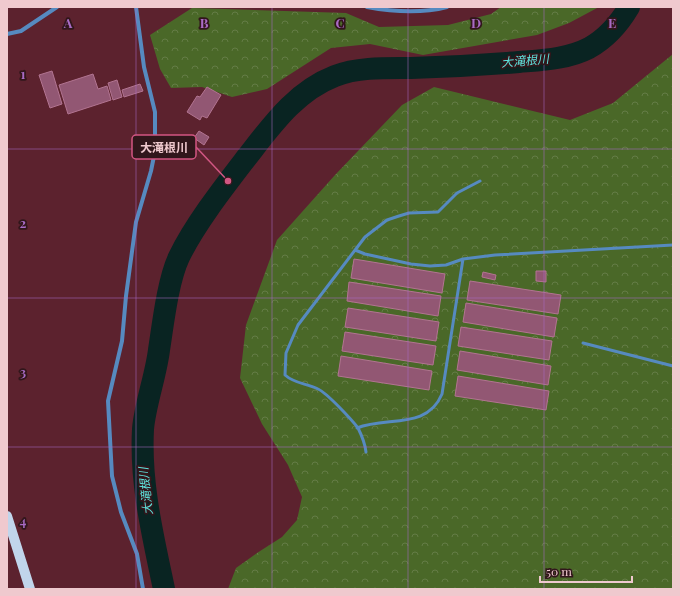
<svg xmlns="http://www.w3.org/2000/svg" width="680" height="596" font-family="'Playfair Display','Noto Sans JP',serif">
<defs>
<pattern id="forest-crowns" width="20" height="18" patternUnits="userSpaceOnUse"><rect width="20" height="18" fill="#4a6828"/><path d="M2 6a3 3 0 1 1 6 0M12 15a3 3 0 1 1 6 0" fill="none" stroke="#647c46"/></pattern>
</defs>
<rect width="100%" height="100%" fill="#5c222e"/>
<path fill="url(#forest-crowns)" d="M501,7h98l-30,16 -32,12 -114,20 -53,-11 -39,4 -64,41 -35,8 -30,-10 -31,1 -11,-19 -10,-34 42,-27 154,5 33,14 69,-2 43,-11z
M673,54v535h-445l8,-21 21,-15 25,-16 15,-17 5,-23 -14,-32 -26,-41 -22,-46 6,-53 31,-85 58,-65 67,-70 32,-18 136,33 43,-17z"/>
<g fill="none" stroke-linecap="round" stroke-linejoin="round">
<path stroke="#092422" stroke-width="22" d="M164,589c-11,-53 -24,-105 -21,-160 2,-24 13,-54 16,-79 4,-26 9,-70 20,-93 16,-33 45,-70 68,-100 25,-32 49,-66 88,-81 23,-9 51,-8 76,-8 36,-1 72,-3 108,-6 23,-2 49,-3 70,-14 18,-10 30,-24 40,-41"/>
</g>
<path fill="#925773" stroke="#b27491" d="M52,71l10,33 -12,4 -11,-33z
M93,74l5,15 9,-3 4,14 -43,14 -9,-29z
M117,80l5,17 -9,3 -5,-17z
M140,84l3,7 -19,6 -2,-7z
M207,87l14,8 -14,23 -5,-2 -2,4 -13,-8 10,-16 3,1z
M199,131l10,6 -5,8 -10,-7z
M354,259l91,15 -3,19 -91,-15z
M536,271h10v11l-10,-1z
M483,272l13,3 -1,5 -13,-3z
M470,281l91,14 -3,19 -91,-14z
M349,282l92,14 -3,20 -91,-15z
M466,303l91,15 -3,19 -91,-15z
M348,308l91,14 -3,19 -91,-14z
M461,327l91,14 -3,19 -91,-14z
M345,332l91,14 -3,19 -91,-14z
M460,351l91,15 -3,19 -91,-15z
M341,356l91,15 -3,19 -91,-14z
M458,376l91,15 -3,19 -91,-14z"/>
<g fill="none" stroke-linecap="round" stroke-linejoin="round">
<path stroke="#568ac0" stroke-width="3" d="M355,250l10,4 46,10 19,2 16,-1 17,-6 32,-4 178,-10
M583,343l90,23
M357,428c30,-12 70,2 85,-34l21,-135
M366,452c-1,-9 -4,-16 -8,-24 -6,-8 -31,-35 -40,-39 -12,-6 -23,-5 -33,-14l1,-22 12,-28 67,-88 22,-17 12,-4 10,-3 29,-1 19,-19 23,-12"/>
<path stroke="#568ac0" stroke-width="4" d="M136,7l8,60 11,45v39l-4,20 -15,51 -10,74 -4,45 -14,60 4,75 9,36 16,42 6,35
M367,7c27,5 53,7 80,0
M7,34l14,-3 36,-24"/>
<path stroke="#c1d5eb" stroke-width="10" d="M7,516l23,73"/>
</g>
<path fill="none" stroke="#a96bc5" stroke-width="1" stroke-opacity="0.55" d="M136,7v582M272,7v582M408,7v582M544,7v582M7,149h666M7,298h666M7,447h666"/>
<g text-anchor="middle" stroke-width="3.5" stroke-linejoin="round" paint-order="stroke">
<g font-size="12" font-style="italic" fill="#5ee0da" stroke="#31161b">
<text transform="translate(525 61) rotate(-5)" y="4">大滝根川</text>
<text transform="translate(146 491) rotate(-96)" y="4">大滝根川</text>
</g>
</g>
<g font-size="13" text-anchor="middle" font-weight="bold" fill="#a96bc5" stroke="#31161b" stroke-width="3.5" stroke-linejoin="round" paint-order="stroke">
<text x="68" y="28">A</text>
<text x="204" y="28">B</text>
<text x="340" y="28">C</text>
<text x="476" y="28">D</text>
<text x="612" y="28">E</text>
<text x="23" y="79">1</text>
<text x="23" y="228">2</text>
<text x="23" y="377">3</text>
<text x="23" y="526">4</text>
</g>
<path fill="none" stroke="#d25683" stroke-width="1.5" d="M228 181L196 147"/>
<circle fill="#d25683" stroke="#31161b" stroke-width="1.5" cx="228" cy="181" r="4"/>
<rect fill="#31161b" stroke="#d25683" stroke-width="1.5" x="132" y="135" width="64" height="24" rx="4"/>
<g font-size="12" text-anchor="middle" font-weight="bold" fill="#efc9ce">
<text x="164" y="152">大滝根川</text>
</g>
<rect width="680" height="596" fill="none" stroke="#efc9ce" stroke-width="16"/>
<path d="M540 576v6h92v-6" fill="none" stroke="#efc9ce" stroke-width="2"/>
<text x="546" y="576" font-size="12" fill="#efc9ce" stroke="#31161b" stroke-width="3" paint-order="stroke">50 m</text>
</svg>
